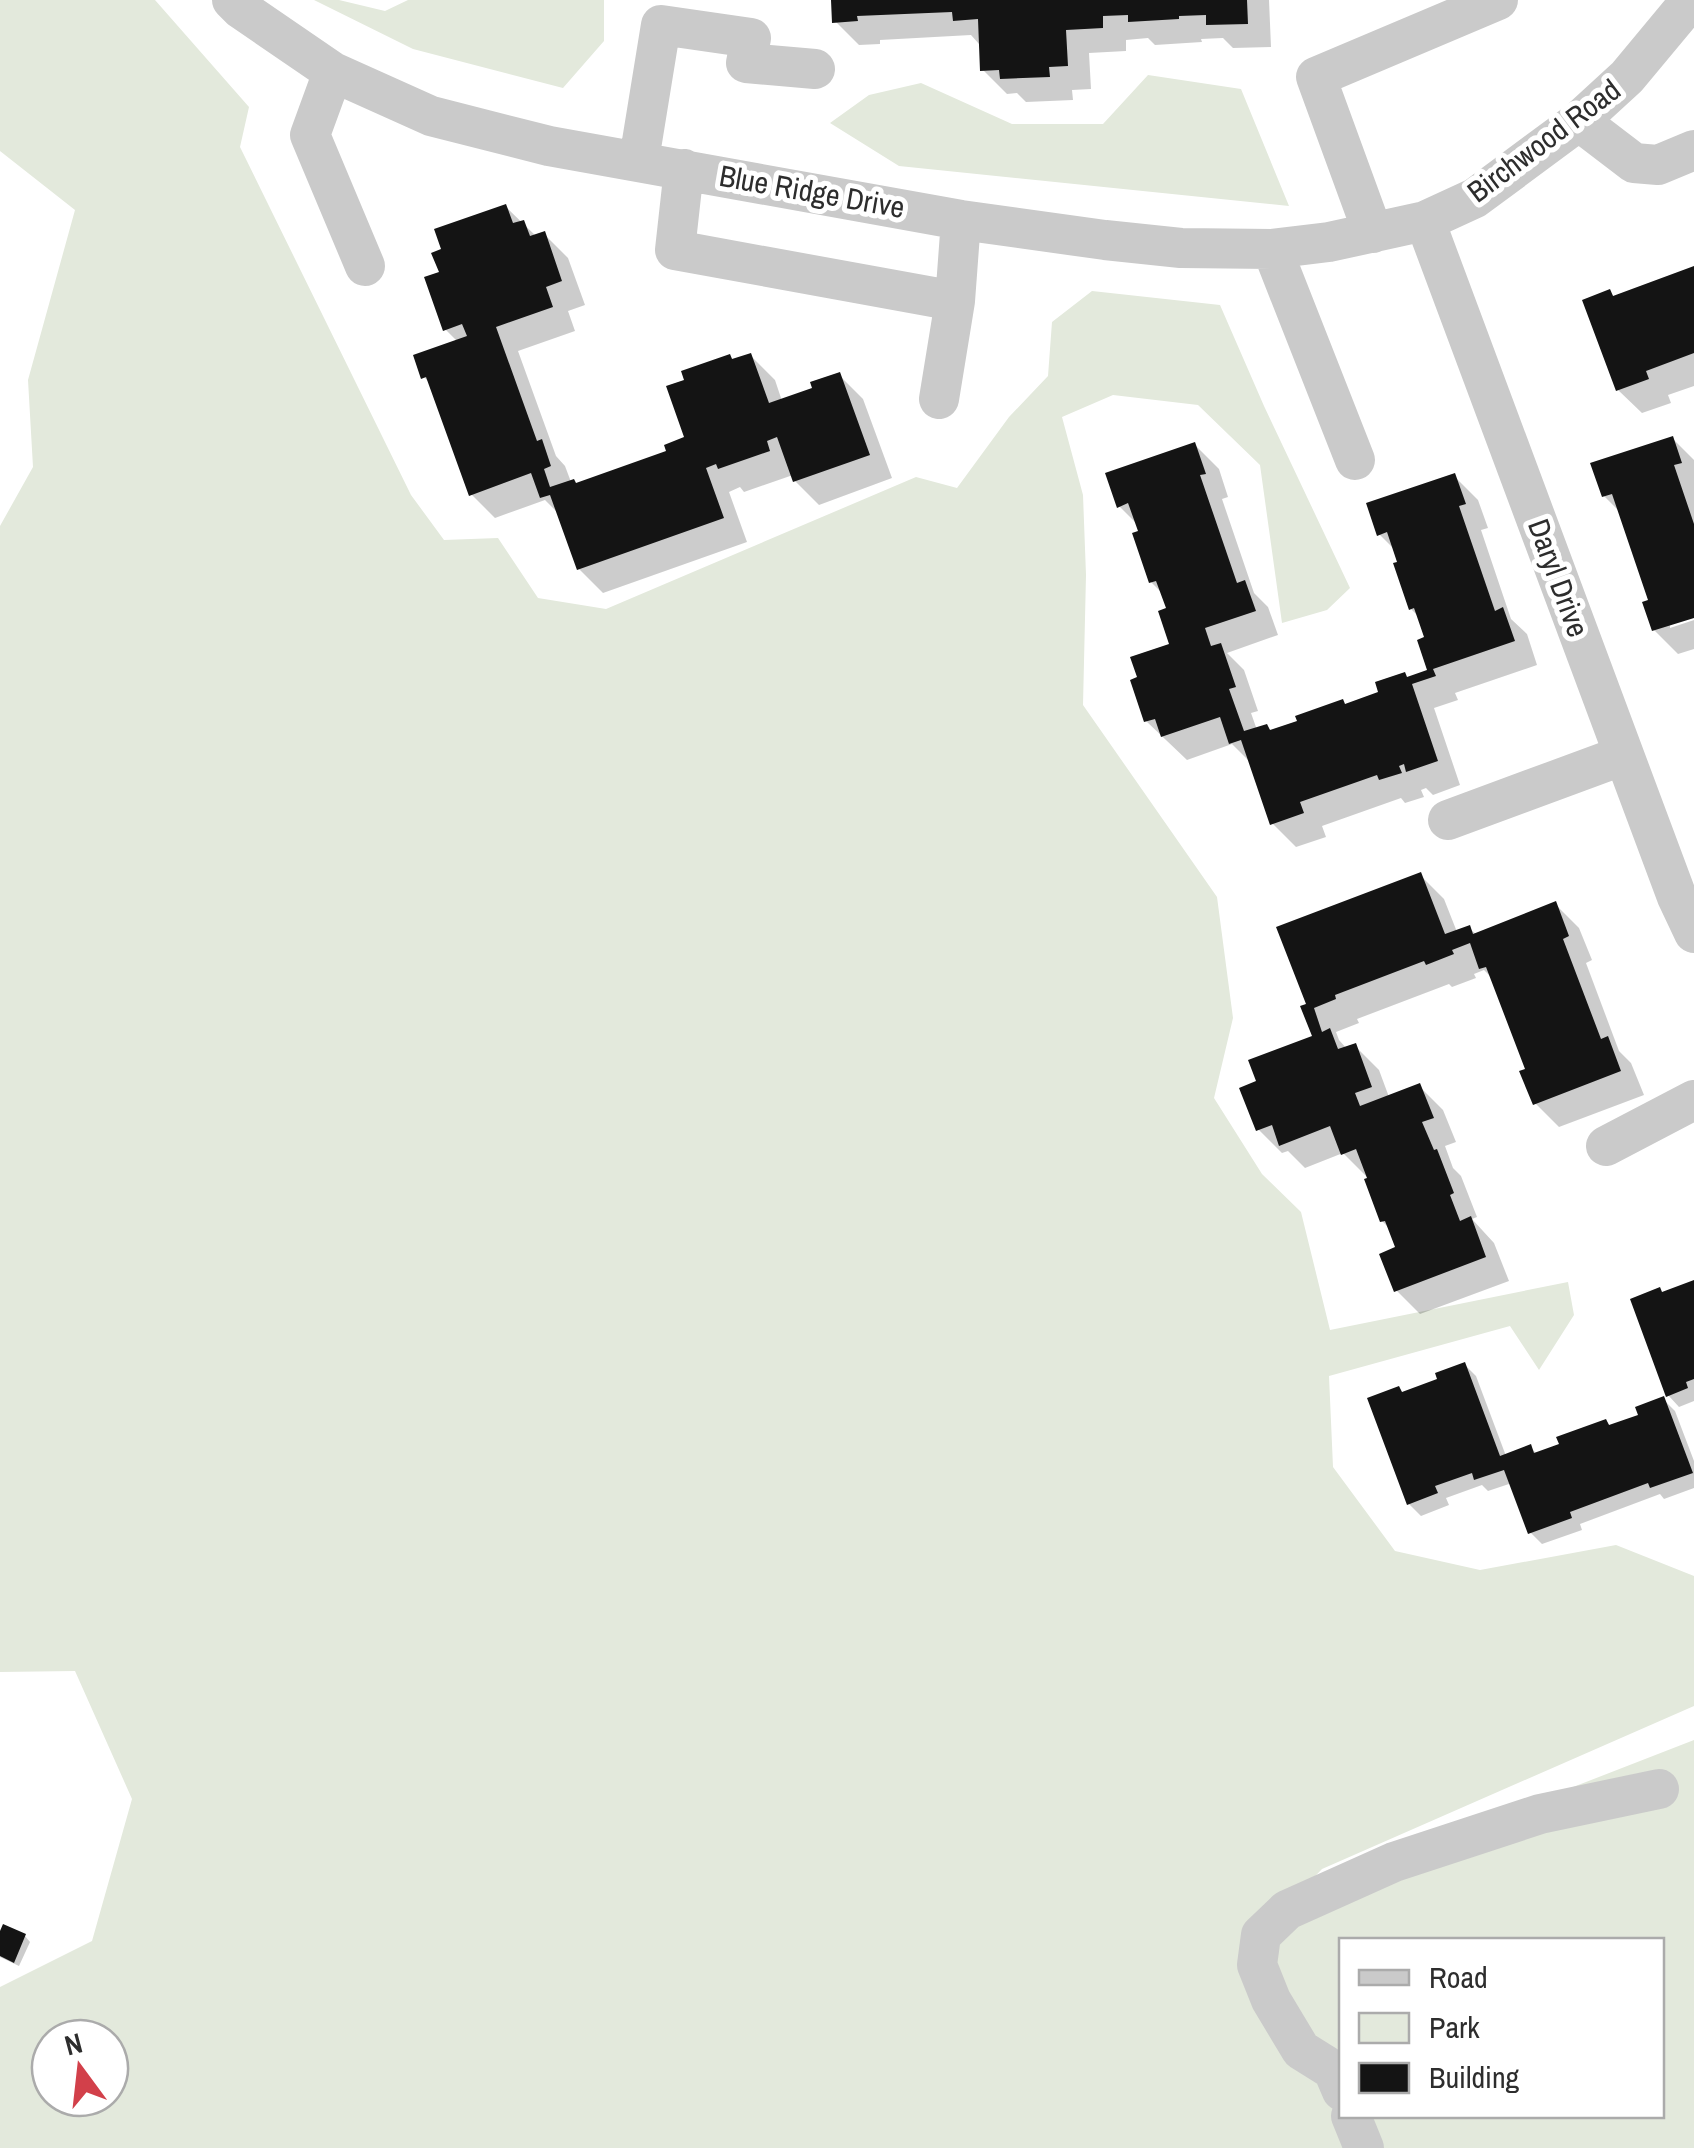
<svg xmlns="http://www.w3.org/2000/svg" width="1694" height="2148" font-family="'Archivo Narrow',sans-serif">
<rect width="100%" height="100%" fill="#fff"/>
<path fill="#e3e9dc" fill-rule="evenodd" d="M0,0h155l94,107 -9,40 171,348 33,45 54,-2 40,60 68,11 310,-132 41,11 52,-71 39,-41 4,-54 40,-31 128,14 44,101 86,182 -23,22 -45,13 -22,-158 -62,-60 -85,-10 -51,22 21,78 3,80 -3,130 134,192 16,121 -19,80 48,76 39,38 29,118 238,-48 6,33 -35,55 -29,-44 -181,50 4,91 62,84 85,19 136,-25 78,31v130l-372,163 -24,25 396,-154v408h-1694v-161l92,-46 40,-142 -57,-128 -75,1v-1146l33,-59 -5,-87 47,-170 -75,-59zM1342,1940h320v176h-320zM50,2038h60v60h-60z
M314,0h25l46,11 23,-11h196v41l-41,47 -150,-39z
M1148,75l93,14 48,117 -390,-40 -69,-43 39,-28 52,-12 91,41h91z"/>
<path fill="#0003" d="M834,0h435l2,47 -38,1 -10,-10 -22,1 1,3 -47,3 -7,-7 -22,2v11l-37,2 2,36 -19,1 1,10 -47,2 -9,-9 -10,1 -24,-24 -4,-26 -8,-9 -91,5v4l-21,1 -24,-24z
M506,207l31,30 7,-3 24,24 17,47 -17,6 7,20 -57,20 38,105 9,10 6,16 6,3 92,-33 18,-13v-58l43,-25 4,5 17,-5 24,24 7,21 33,-12 24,-14 24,24 29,79 -73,27 -24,-24 -2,-6 -49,17 -4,-5 -11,5 18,50 -144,51 -24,-24 -20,-55 -14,-14 -50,18 -24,-24 -38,-108 -9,-9 34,-35 -13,-13 -3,-55z
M1694,269v117l-26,9 3,8 -29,10 -24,-23 -8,-98 5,6z
M1673,439l21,21v155l-24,8v5l24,-8v29l-16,5 -24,-24 -3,-28 -30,-89 -17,-17z
M1195,445l24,24 9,28 -6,2 32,94 14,14 10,28 -51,18 17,17 14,41 -7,2 6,17 10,-4 5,6 110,-38 26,-15 22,-7 -3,-34 -7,-20 -9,-9 -14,-57 -18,-18 75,-58 24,24 10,28 -7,2 30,89 16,15 10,31 -82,28 3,7 -24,8 26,77 -27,10 -7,-7 -5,2 3,7 -19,6 -4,-5 -79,28 4,11 -30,10 -24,-24 -21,-60 -19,-19 -45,16 -41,-39 -5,-42 31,-34 -3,-35 -5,-15 -13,-13 -12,-56 -20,-20z
M1420,875l24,24 13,33 12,-4 8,7 78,-31 24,24 13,32 -6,3 33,88 12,12 13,32 -85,32 -24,-24 -7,-33 -34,-90 -10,-10 -10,4 2,4 -24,9 -3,-3 -92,35 2,4 -23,9 3,8 8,9 8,-3 24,24 10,27 30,-11 24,24 13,32 -11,4 8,22 8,8 16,41 -5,2 22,24 15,38 -89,33 -24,-24 2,-41 -8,-20 -8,-8 -12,-41 -27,-27 -38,15 -17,-17 -6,2 -24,-24 1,-46 56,-46 -12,-30z
M1694,1283v118l-15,6 -11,-12 -4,-101z
M1464,1364l12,12 30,80 24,-9 8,8 68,-34 5,6 30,-11 22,-17 12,12 19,50v27l-30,11 -4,-5 -80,30 2,6 -40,14 -12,-12 -18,-49 -24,8 -6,-6 -36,13 3,7 -28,11 -12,-12 -5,-110 36,-14z
M25,1936l5,6 -11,24 -19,-9v-20z"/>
<path fill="#141414" d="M831,0h416l1,24 -42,1v-10l-27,1v3l-51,3v-7l-25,1v12l-37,2 2,36 -19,1 1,10 -50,2 -1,-9 -19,1 -2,-52 -25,2 -1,-9 -95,4 1,5 -26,2z
M506,204l7,19 11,-3 6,16 15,-5 17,50 -16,6 7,20 -57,20 41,114 5,-2 9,27 -7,3 6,18 24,-8 2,4 90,-32 -2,-6 20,-8 -18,-51 18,-6 -3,-9 49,-17 2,5 19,-6 18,50 43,-15 -2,-6 30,-10 30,83 -77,27 -16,-45 -10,4 3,10 -52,18 -2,-5 -10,4 18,50 -147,52 -27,-75 -10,3 -9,-25 -62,23 -43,-119 -5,2 -8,-24 54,-19 -5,-12 -19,7 -19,-54 15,-5 -8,-19 10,-4 -7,-20z
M1694,266v87l-48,18 3,8 -33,12 -34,-91 28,-11 3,7z
M1673,436l9,27 -8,2 20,59v94l-42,13 -10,-29 6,-2 -36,-106 -10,3 -12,-34z
M1195,442l11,32 -6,1 37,108 8,-3 11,31 -51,17 6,18 10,-3 15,44 -7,2 15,42 23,-7 3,6 27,-9 -2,-5 48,-17 2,5 33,-12 -3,-10 30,-10 2,5 20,-7 -10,-30 7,-3 -10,-29 -5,2 -16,-47 4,-1 -10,-30 -10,4 -11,-33 89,-30 11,31 -7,2 36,105 8,-4 12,34 -82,28 3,7 -24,8 26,77 -32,11 -2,-8 -5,2 3,7 -23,7 -2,-5 -77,27 4,11 -34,12 -29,-85 -12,4 -9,-27 -59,20 -6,-18 -11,3 -14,-42 7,-3 -7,-20 39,-13 -11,-33 8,-3 -10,-27 -7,2 -17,-50 6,-2 -10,-28 -11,5 -12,-35z
M1421,872l24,62 25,-9 3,9 83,-33 13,35 -6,3 38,100 7,-3 13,35 -88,34 -14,-34 6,-2 -39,-102 -7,2 -9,-26 -18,7 2,4 -28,11 -2,-4 -89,34 1,4 -22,9 8,24 8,-4 8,21 18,-6 16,44 -17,6 5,13 60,-23 14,35 -12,4 12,28 3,-1 17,44 -4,2 10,26 11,-5 15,41 -92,35 -15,-38 16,-7 -10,-26 -5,1 -16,-43 3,-1 -11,-29 -15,6 -11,-29 -51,20 -7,-21 -16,6 -17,-43 17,-7 -8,-21 64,-24 -12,-30 6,-2 -30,-77z
M1694,1280v99l-8,3 2,6 -22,9 -36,-98 30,-12 2,5z
M1465,1362l35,94 31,-12 3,9 25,-9 -3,-7 50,-18 3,6 29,-10 -3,-8 29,-11 29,77 -43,15 -2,-5 -78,29 2,6 -44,16 -24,-64 -30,10 -2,-7 -37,13 3,7 -31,12 -40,-107 32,-12 3,6 35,-13 -2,-6z
M3,1924l23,10 -12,29 -14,-7v-25z"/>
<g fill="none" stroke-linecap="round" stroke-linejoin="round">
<path stroke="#cacaca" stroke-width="40" d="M232,0l9,9 92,63 98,44 118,30 412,74 144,20 76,8 91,1 57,-7 96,-21 50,-23 104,-77 48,-44 64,-77
M333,72l-23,63 55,131
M1579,121l55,42 24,2 36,-15
M639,160l22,-135 90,13 -5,25 69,6
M684,169l-9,81 280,51
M1425,221l252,676 17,36
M1373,233l-57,-156 182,-77
M1272,249l83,211
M939,399l16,-98 6,-81
M1448,820l176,-65
M1606,1146l88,-46
M1342,2091l-9,-21 -32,-20 -30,-50 -14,-35 4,-30 26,-25 107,-48 146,-48 119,-25
M1351,2116l13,32"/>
</g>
<g text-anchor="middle" stroke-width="10" stroke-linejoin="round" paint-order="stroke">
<g font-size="30" fill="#2d2d2d" stroke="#fff">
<text transform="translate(1544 141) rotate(-37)" y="10">Birchwood Road</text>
<text transform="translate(812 192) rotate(10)" y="10">Blue Ridge Drive</text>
<text transform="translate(1558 578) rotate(70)" y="10">Daryl Drive</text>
</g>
</g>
<rect x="1339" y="1938" width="325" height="180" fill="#ffffff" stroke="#ababab" stroke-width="2.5"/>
<rect x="1359" y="1970" width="50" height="15" fill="#cacaca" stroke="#ababab" stroke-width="2.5"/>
<text x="1429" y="1988" font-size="30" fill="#2d2d2d">Road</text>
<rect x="1359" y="2013" width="50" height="30" fill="#e3e9dc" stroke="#ababab" stroke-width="2.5"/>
<text x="1429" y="2038" font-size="30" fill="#2d2d2d">Park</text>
<rect x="1359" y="2063" width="50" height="30" fill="#141414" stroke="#ababab" stroke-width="2.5"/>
<text x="1429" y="2088" font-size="30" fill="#2d2d2d">Building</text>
<g transform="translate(80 2068) rotate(345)"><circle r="48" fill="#ffffff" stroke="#ababab" stroke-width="2.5"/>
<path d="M0-8L18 38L0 25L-18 38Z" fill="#d2404a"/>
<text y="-15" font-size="28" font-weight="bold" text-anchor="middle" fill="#2d2d2d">N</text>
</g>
</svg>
